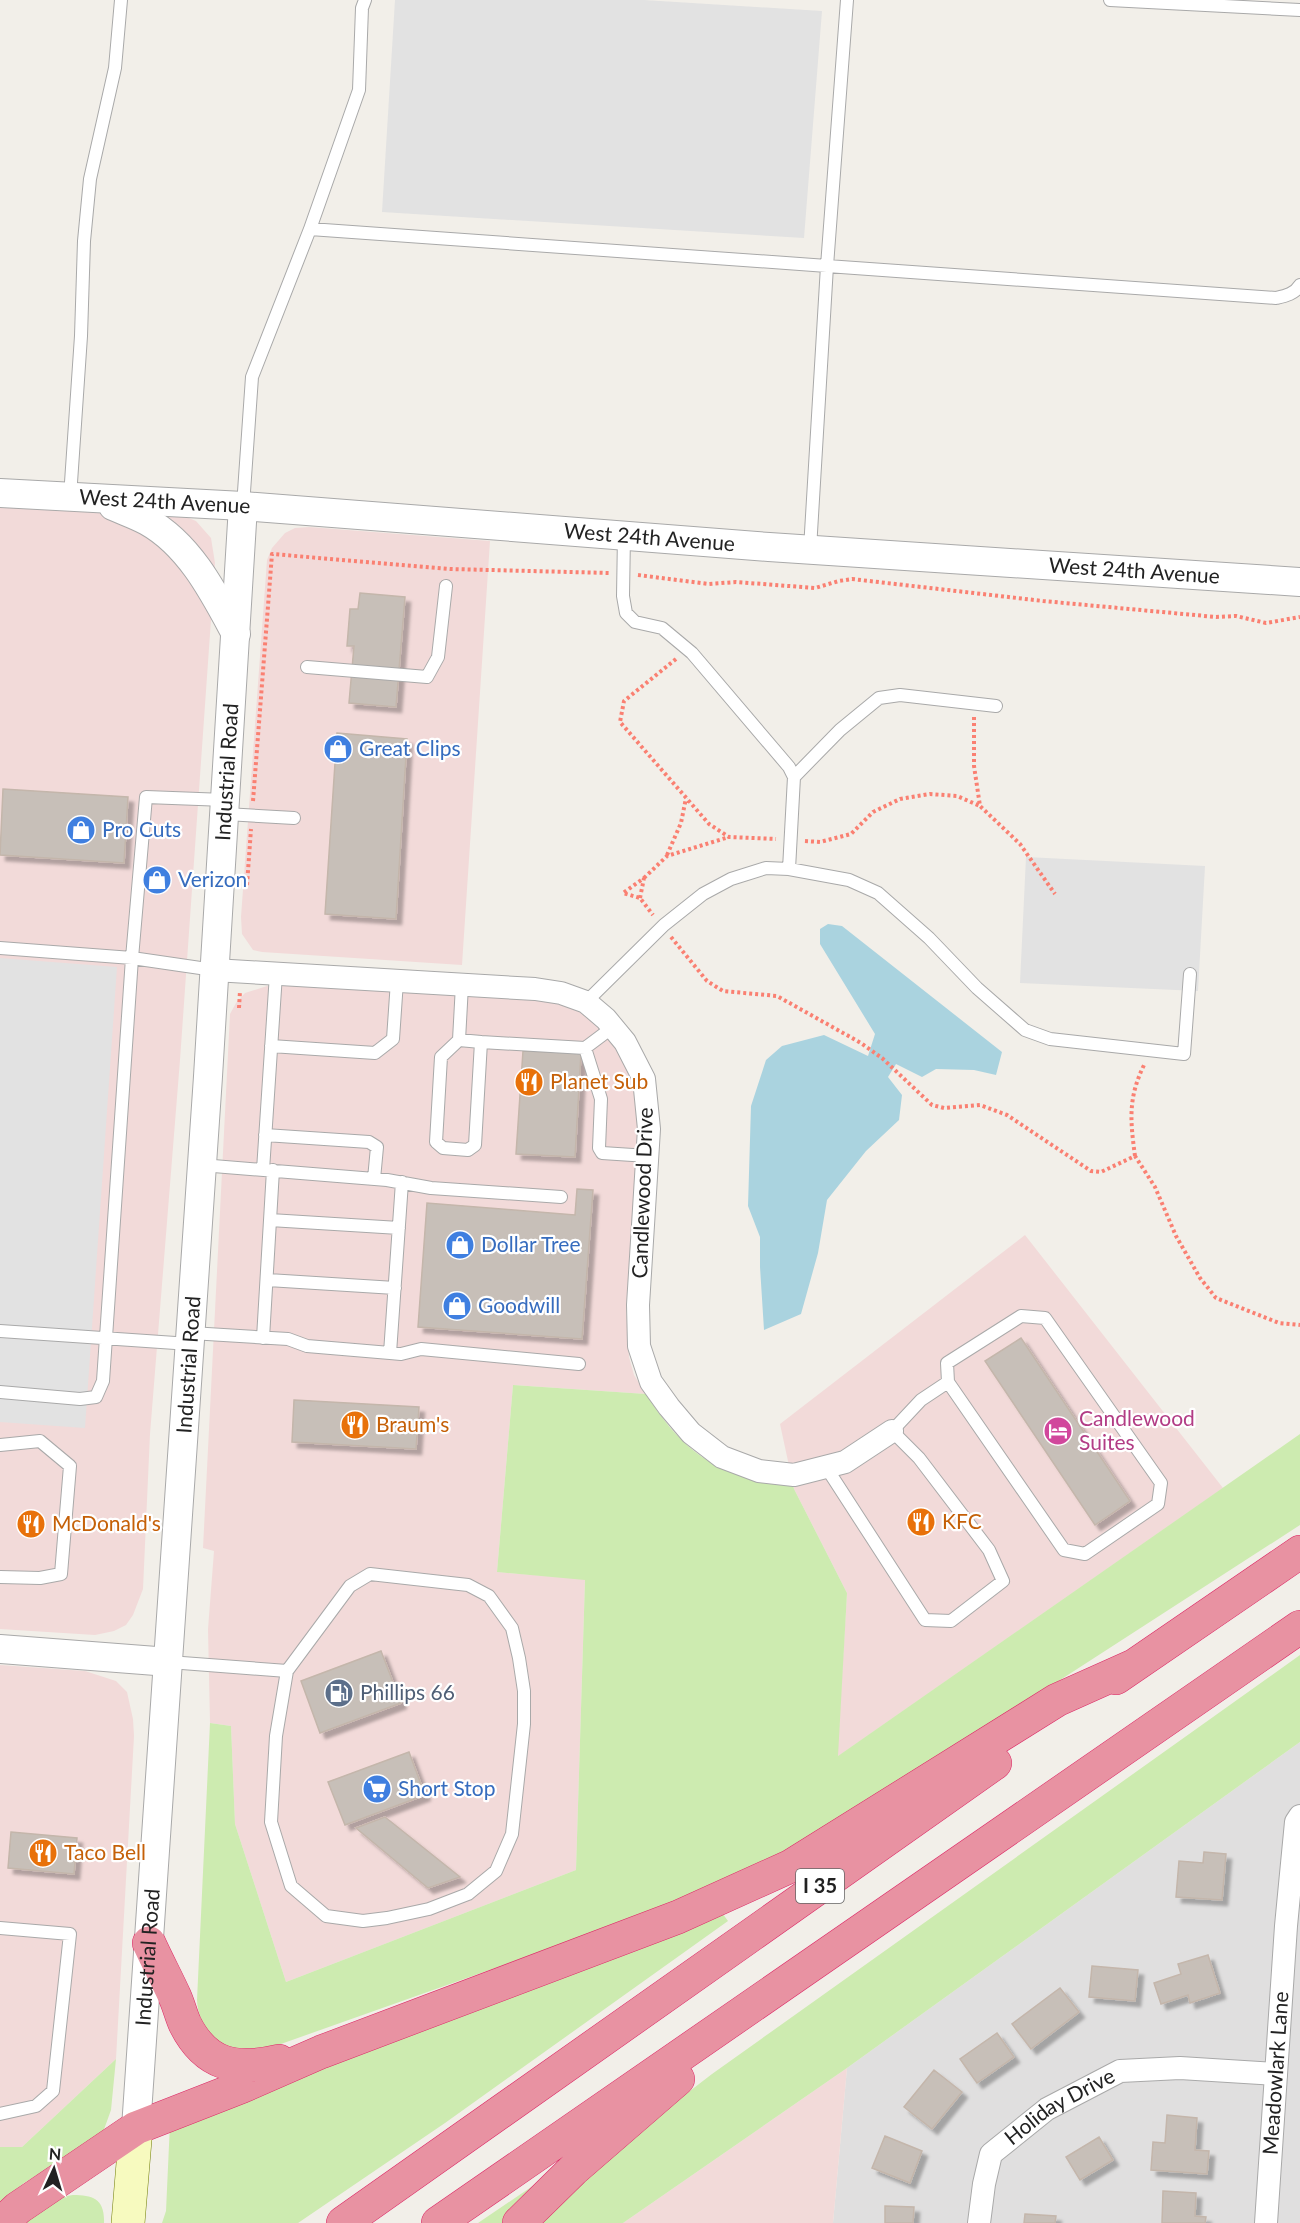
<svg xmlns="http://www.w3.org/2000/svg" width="1300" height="2223" font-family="Lato,sans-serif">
<defs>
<filter id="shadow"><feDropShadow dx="5.5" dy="5.5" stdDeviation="1.5" flood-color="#0004"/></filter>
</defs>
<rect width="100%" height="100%" fill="#f2efe9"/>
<path fill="#e0dfdf" d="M1300,1742v481h-467l14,-155z"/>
<path fill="#f2dad9" d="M0,503l184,13 12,5 15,17 4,25 -35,497 -30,374 -7,155 -10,26 -7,10 -12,6 -19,4 -95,-6z
M309,527l181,14 -28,424 -200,-13 -9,-2 -11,-16 -1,-17 26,-357 5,-12 13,-15 10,-5z
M289,985l249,12 30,7 24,14 22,20 23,52 2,25 -13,194 3,48 5,18 12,19 -133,-9 -16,187 88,7 -9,291 -290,112 -51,-158 -4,-98 -21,-3 -2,-94 6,-78 -11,-3 27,-534 6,-11 9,-10 22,-7z
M1025,1235l198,253 -386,269 10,-164 -53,-104 -14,-65z
M0,1665l85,6 31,10 11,11 6,27 1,17 -18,323 -94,88h-22z
M847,2068l-14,155h-210z"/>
<path fill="#cdebb0" d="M513,1385l133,9c23,36 49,67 92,80 17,5 37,5 54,8l2,7 53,104 -9,163 462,-322v91l-464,300 -109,57 -125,48 -338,120c-36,5 -65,-13 -67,-50l13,-277 21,3 4,98 51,158 290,-112 9,-290 -88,-8z
M1300,1655v87l-453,326 -224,155h-83c54,-54 111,-103 172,-149z
M720,1910l8,11 -283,202 -147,100h-136l4,-12 4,-88z
M116,2059l-5,51 -9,25 -78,48 -24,19v-55h22z
M540,2181l-33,42h-29z
M73,2195c20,0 32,4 31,28h-87l37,-25z"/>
<path fill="#e2e2e2" d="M395,0h249l178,11 -18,227 -422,-26z
M1026,857l179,9 -7,125 -178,-8z
M0,958l117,9 -32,461 -85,-6z"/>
<path fill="#aad3df" d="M828,924l14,2 160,126 -6,23 -22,-5 -38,-1 -14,8 -26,-13 -8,13 14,18 -3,25 -33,31 -39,49 -9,53 -17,61 -37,16 -4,-63v-30l-12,-31 3,-100 15,-46 16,-14 42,-11 44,21 7,-22 -55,-90v-15z"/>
<path fill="#c7bfb8" stroke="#c4b6ab" stroke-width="1.5" filter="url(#shadow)" d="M360,593l45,4 -9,110 -47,-4 5,-57h-7l3,-37h8z
M337,733l70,6 -11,180 -71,-5z
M3,789l125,8 -4,66 -124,-8z
M523,1051l58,2 -6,104 -59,-3z
M577,1189l16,1 -11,149 -164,-12 9,-124 148,12z
M1021,1338l109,163 -35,24 -110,-164z
M294,1400l125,7 -3,42 -124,-7z
M381,1651l20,52 -81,30 -19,-52z
M409,1752l16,43 -80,30 -17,-43z
M385,1817l75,60 -32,11 -72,-60z
M11,1832l66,6 -3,36 -66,-6z
M1204,1852l22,2 -4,46 -46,-3 3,-36 24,2z
M1208,1955l12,38 -30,10 -2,-8 -27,9 -7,-21 27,-9 -3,-10z
M1092,1966l46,4 -3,31 -46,-4z
M1060,1988l19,24 -48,37 -19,-25z
M997,2033l17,24 -37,26 -17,-24z
M934,2070l28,22 -30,37 -28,-22z
M1167,2115l30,3 -2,32 14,1 -2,23 -56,-4 2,-28 12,1z
M885,2136l37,15 -12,32 -38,-15z
M1099,2137l14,23 -33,20 -14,-23z
M1163,2191l33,2 -1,23 11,1 -1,6h-43z
M885,2206l29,1 -1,16h-28z
M1025,2214l31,2 -1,7h-31z"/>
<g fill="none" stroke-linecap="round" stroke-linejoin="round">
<g stroke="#a9a9a9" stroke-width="14">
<path id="service" d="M847,0l-20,266 449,32c9,-2 19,-4 24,-13
M1110,0l190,10
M310,229l49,-139 3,-82 3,-8
M70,497l11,-161 3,-95 6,-62 25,-111 6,-68
M243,506l9,-129 58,-148 517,37 -17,283
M624,535l-1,61 3,17 9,9 27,6 30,25 97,114 5,10
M307,667l120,10 11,-20 8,-71
M226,814l68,4
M789,869l5,-92 46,-47 39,-32 21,-3 96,11
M0,948l132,10 82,12
M586,1002l78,-77 39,-31 28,-15 35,-11 23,1 60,11 29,13 51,45 48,50 48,42 25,9 134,15 6,-80
M459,1040l22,2 -6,103 -7,5 -25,-2 -7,-6 5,-85 18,-17 3,-55
M481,1042l104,6 28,-21
M271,1046l104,7 18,-14 4,-58
M585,1048l16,51 -2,49 3,5 46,3
M265,1135l104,7 8,5 -3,32
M201,1165l186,15 44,8 130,9
M263,1170l13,-196
M270,1220l129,8
M268,1280l127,8
M0,1331l190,13
M191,1333l97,6 19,7 83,7 11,1 20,-5 158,15
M263,1338l10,-168
M390,1353l12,-171
M0,1392l80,7 16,-2 7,-16 29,-423 14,-161 79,3
M0,1445l40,-4 30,25 -9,108 -21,4 -40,-1
M826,1467l99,153 26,1 52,-40 -14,-31 -70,-92 -27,-27 29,-31 27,-18 116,168 21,4 73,-50 3,-21 -116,-165 -24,-2 -74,47 1,19
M370,1574l98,11 21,11 23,32 7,30 5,33v33l-12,110 -16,37 -28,23 -39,15 -42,9 -24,3 -37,-5 -35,-30 -20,-64 5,-86 11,-65 63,-85z
M169,1662l118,9
M0,1928l70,6 -17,157 -17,15 -36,8"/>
</g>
<g stroke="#a9a9a9" stroke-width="24">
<g id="minor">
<path d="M214,970l321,19 26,4 25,9 20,17 19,23 19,37 5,50 -11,176 1,41 12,36 18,25 22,26 31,24 37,14 35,4 51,-13 47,-31"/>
<path id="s1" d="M979,2223l5,-39 7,-30 56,-45 73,-38 60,-3 96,6"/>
<path id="s2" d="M1266,2223l20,-297 10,-104 4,-6"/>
</g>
</g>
<g stroke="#a9a9a9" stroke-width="30">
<g id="tertiary">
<path id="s3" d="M0,493l243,13 526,41 531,35"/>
<path d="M113,506c11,5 23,9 34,15 43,24 67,72 89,113"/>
<path d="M0,1649l169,13"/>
<path id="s4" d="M136,2128c38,-541 76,-1081 107,-1622"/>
</g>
</g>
<g stroke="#707d05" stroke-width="34">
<path id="secondary" d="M128,2223l8,-95"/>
</g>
<g stroke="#dc2a67" stroke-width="34">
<path id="motorway" d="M1116,1678l184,-126
M149,1943c8,18 18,36 26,54 4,9 6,18 10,27 21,42 51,47 94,37
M2,2223l16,-15 118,-80 105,-41 80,-35 357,-135 113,-51 266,-166 76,-34
M343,2223l652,-460
M438,2223l862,-596
M519,2223l54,-53 105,-91"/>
</g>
<path stroke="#fa8072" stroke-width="4" stroke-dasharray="3 3" stroke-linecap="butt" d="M638,575l71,9 27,-2 79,6 24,-7 13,-2 191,22 173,16 20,-1 30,7 34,-6
M676,659l-52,42 -4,21 89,102 20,13 47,2
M974,717v49l6,40 40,38 35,50
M253,801l19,-247 178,15 160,4
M805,841l15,1 31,-8 22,-22 27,-13 30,-5 27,2 23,10
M667,855l14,-32 5,-25
M644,878l23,-22 62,-19
M247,885l4,-56
M640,898l4,-20 -21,15 17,5 13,17
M671,937l36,44 16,10 54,5 84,47 21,15 50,47 12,3 36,-3 27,10 84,56 10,1 34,-16 20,31 21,49 24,42 16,20 63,25 21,2
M239,1008l1,-17
M1135,1156c-5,-37 -7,-59 10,-93"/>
<use href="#service" stroke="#fff" stroke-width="12"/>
<use href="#minor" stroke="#fff" stroke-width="22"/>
<use href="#tertiary" stroke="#fff" stroke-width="28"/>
<use href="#secondary" stroke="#f7fabf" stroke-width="33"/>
<use href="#motorway" stroke="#e892a2" stroke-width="33"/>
</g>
<defs>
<g id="shop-disc" transform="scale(1.5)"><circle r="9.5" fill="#3f7fe0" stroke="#fff"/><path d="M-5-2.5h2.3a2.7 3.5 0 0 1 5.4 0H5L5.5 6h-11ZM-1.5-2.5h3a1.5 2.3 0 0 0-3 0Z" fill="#fff"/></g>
<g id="restaurant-disc" transform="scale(1.5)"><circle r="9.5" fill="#e8710a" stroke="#fff"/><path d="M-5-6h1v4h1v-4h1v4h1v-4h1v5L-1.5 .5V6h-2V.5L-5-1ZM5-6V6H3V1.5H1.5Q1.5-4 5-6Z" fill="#fff"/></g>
<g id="hotel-disc" transform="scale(1.5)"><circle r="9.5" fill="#d1479c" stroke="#fff"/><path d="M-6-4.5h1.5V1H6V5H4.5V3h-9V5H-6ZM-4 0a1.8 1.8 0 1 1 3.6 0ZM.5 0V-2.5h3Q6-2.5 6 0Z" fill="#fff"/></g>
<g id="fuel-disc" transform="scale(1.5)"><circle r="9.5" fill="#5c6f8a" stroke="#fff"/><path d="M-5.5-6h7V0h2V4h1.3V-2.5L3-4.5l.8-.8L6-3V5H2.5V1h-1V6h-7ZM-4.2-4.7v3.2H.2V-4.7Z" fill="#fff"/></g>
<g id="supermarket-disc" transform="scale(1.5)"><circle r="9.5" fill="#3f7fe0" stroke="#fff"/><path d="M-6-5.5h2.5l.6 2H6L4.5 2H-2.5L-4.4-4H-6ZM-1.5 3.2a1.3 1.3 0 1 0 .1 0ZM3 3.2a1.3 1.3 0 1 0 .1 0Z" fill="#fff"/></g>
</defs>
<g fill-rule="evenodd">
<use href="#shop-disc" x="338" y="749"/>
<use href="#shop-disc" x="81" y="830"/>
<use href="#shop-disc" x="157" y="880"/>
<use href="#restaurant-disc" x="529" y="1082"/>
<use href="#shop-disc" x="460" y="1245"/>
<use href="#shop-disc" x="457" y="1306"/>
<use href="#restaurant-disc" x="355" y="1425"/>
<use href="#hotel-disc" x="1058" y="1431"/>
<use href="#restaurant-disc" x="921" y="1522"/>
<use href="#restaurant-disc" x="31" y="1524"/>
<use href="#fuel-disc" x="339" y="1693"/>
<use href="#supermarket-disc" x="377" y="1789"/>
<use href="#restaurant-disc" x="43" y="1853"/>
</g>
<g text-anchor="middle" stroke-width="4.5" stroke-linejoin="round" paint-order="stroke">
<rect fill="#fff" stroke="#646464" stroke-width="1.5" x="796" y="1869" width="48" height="34" rx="4.5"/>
<g font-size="20" font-weight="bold" fill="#222">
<text x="820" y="1893">I 35</text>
</g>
<g font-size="21" fill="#222" stroke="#fff">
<text dy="7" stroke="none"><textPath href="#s3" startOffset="165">West 24th Avenue</textPath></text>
<text dy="7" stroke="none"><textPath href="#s3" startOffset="651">West 24th Avenue</textPath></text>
<text dy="7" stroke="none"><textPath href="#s3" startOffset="1137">West 24th Avenue</textPath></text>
<text dy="7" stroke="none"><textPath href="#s4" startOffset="1359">Industrial Road</textPath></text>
<text transform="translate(643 1193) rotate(-88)" y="7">Candlewood Drive</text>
<text dy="7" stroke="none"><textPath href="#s4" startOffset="765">Industrial Road</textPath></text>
<text dy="7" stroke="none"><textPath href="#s4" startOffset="171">Industrial Road</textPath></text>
<text dy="7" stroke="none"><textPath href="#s2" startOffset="150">Meadowlark Lane</textPath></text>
<text dy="7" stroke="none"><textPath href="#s1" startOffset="154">Holiday Drive</textPath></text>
</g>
<g font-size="21" fill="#366cbe" stroke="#fff" text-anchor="start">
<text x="359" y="756">Great Clips</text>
<text x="102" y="837">Pro Cuts</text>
<text x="178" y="887">Verizon</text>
<text x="481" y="1252">Dollar Tree</text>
<text x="478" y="1313">Goodwill</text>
<text x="398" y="1796">Short Stop</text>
</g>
<g font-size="21" fill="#c56008" stroke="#fff" text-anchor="start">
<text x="550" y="1089">Planet Sub</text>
<text x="376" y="1432">Braum's</text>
<text x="942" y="1529">KFC</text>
<text x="52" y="1531">McDonald's</text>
<text x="64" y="1860">Taco Bell</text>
</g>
<g font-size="21" fill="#b23c85" stroke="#fff" text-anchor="start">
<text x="1079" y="1426">Candlewood<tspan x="1079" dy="24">Suites</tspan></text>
</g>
<g font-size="21" fill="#4e5e75" stroke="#fff" text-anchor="start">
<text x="360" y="1700">Phillips 66</text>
</g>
</g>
<g transform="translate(54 2169) rotate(4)" stroke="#ffffff" stroke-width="4.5" paint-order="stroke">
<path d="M0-4.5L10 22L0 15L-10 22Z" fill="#222222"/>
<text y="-9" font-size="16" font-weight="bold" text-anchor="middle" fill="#222222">N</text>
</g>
</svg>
